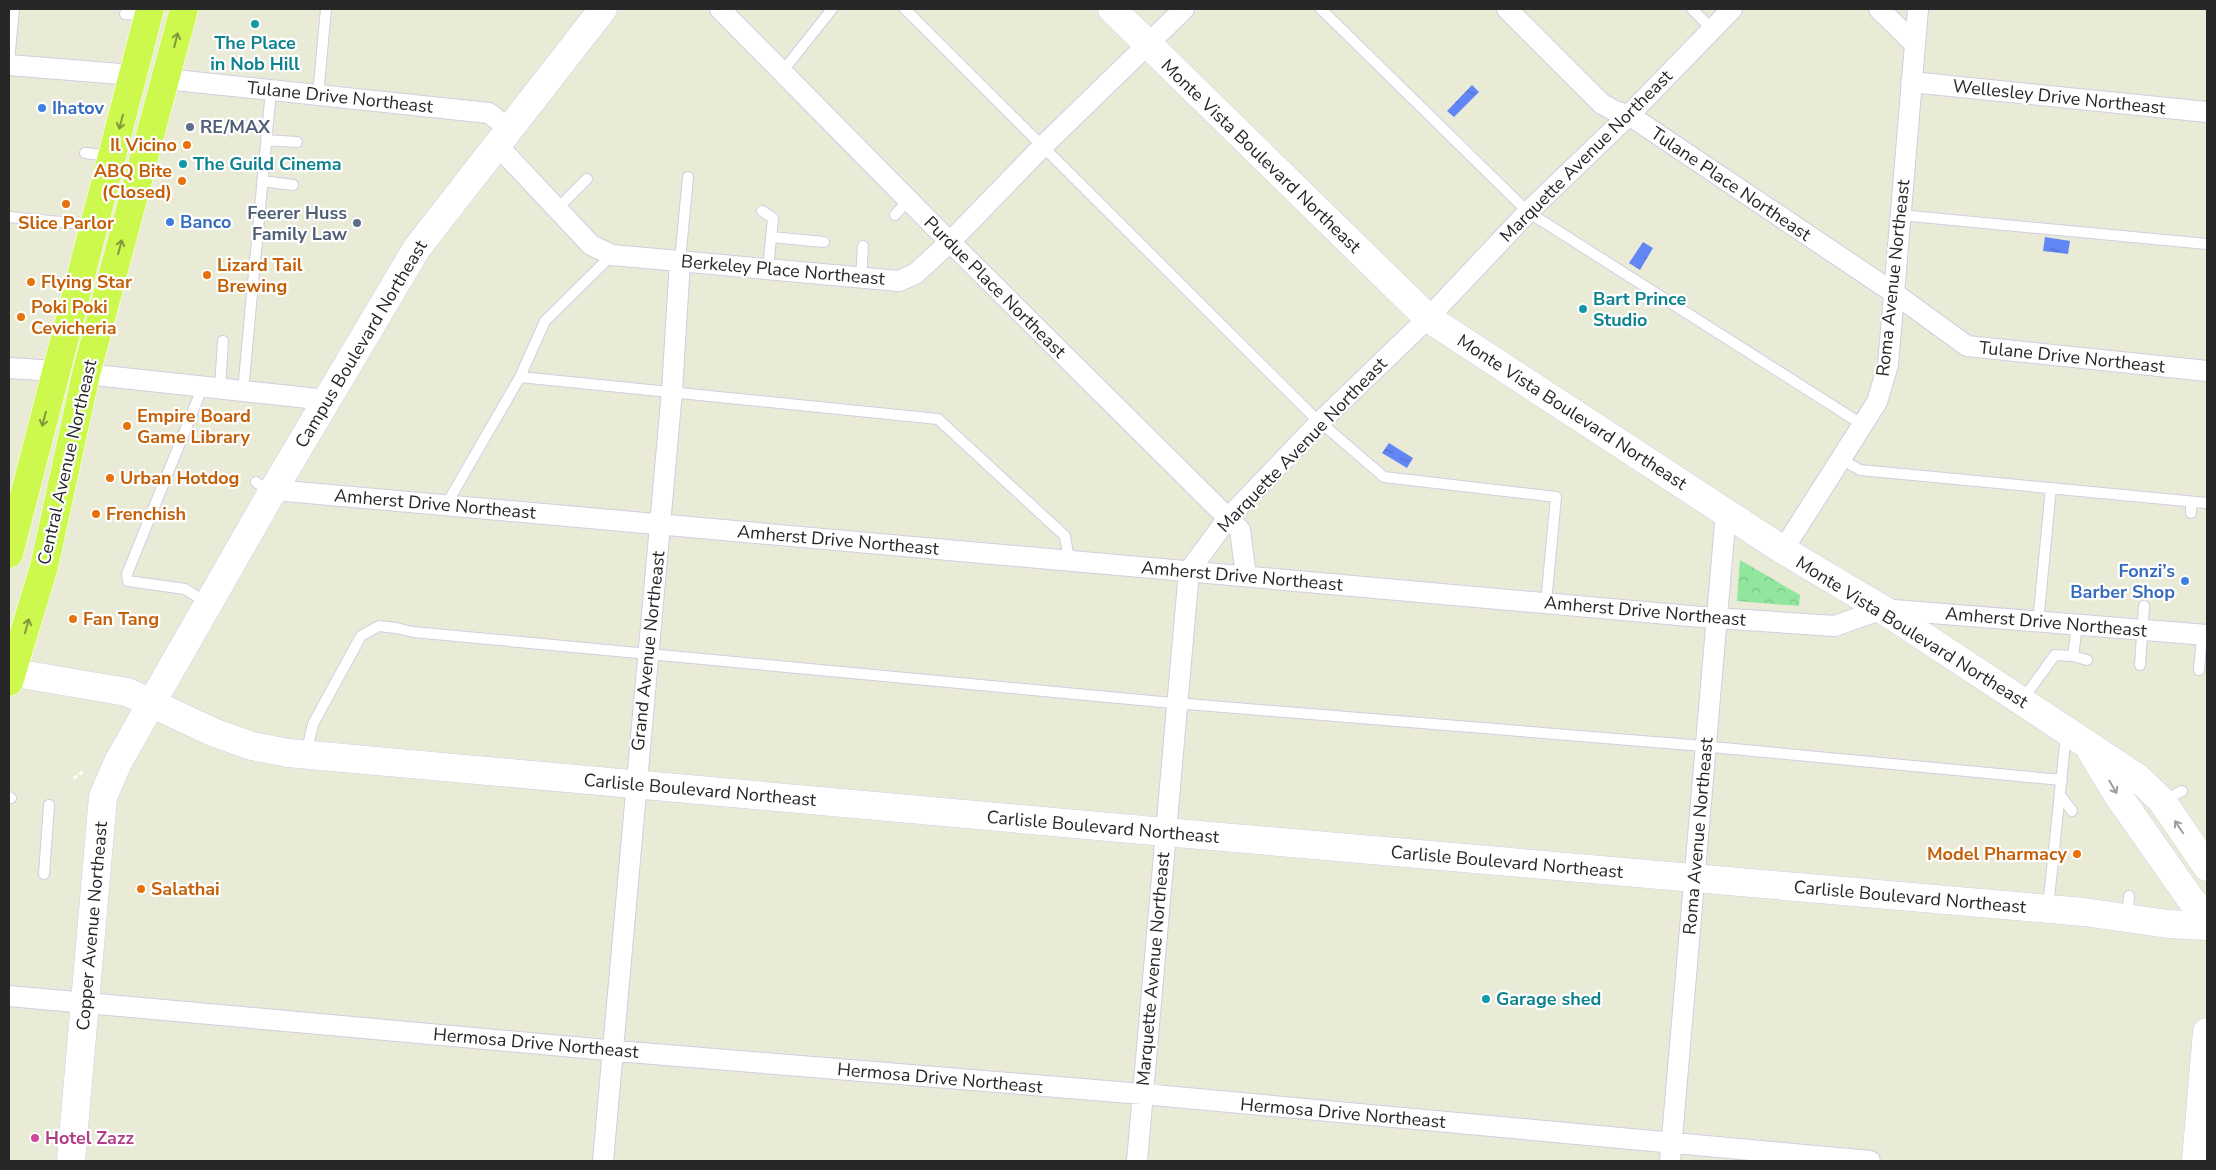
<svg xmlns="http://www.w3.org/2000/svg" width="2216" height="1170" font-family="'Nunito Sans',sans-serif">
<defs>
<pattern id="park-crowns" width="20" height="18" patternUnits="userSpaceOnUse" patternTransform="scale(1.25)"><rect width="20" height="18" fill="#8fe69c"/><path d="M2 6a3 3 0 1 1 6 0M12 15a3 3 0 1 1 6 0" fill="none" stroke="#7bc586"/></pattern>
<pattern id="water-ripples" width="26" height="14" patternUnits="userSpaceOnUse" patternTransform="scale(1.25)"><rect width="26" height="14" fill="#6286f5"/><path d="M2 4q2-2 4 0t4 0M15 11q2-2 4 0t4 0" fill="none" stroke="#516ec6"/></pattern>
</defs>
<rect width="100%" height="100%" fill="#eaebd7"/>
<path fill="url(#park-crowns)" d="M1740,560l60,35 -1,11 -62,-5z"/>
<path fill="url(#water-ripples)" d="M1472,85l7,7 -25,25 -7,-6z
M2045,237l25,4 -2,13 -25,-3z
M1643,242l10,6 -13,22 -11,-7z
M1389,443l24,15 -6,10 -25,-15z"/>
<g fill="none" stroke-linecap="round" stroke-linejoin="round">
<g stroke="#d3cce2" stroke-width="12">
<path id="lane" d="M905,9l407,406 72,62 172,20 -10,106
M1321,9l207,203 335,213
M1692,9l20,20
M125,14l21,1
M9,61l5,-52
M782,72l50,-63
M318,95l8,-86
M266,140l31,2
M85,153l26,3
M262,181l31,4
M557,209l30,-30
M762,211l11,7 -5,51
M895,215l13,-15
M1900,215l307,29
M9,217l83,8
M771,237l53,5
M680,261l8,-84
M861,278l2,-32
M520,377l25,-56 67,-66
M203,386l-76,188 1,7 57,8 22,14
M220,388l3,-47
M243,391l28,-301
M1841,459l19,11 347,33
M256,482l15,11
M446,505l74,-128 418,42 127,117 4,24
M2191,513v-11
M2038,622l13,-134
M2077,625l-4,31 14,4
M2140,665l4,-59
M2199,670l3,-35
M2022,700l33,-45 18,1
M306,754l7,-30 48,-88 18,-10 17,2 17,4 749,70 529,43 371,35
M2060,795l12,16
M9,797l2,1
M2163,801l19,-10
M44,874l5,-69
M2048,908l18,-174
M2127,918l2,-22"/>
</g>
<g stroke="#d3cce2" stroke-width="22">
<path id="street" d="M720,9l217,220 303,301 6,46
M1507,9l95,95 13,7 14,4 265,178 73,53 240,25
M1879,9l35,34
M9,65l124,10
M166,79l323,34 20,16
M1911,82l296,30
M497,145l94,100 21,10 287,26 16,-7 35,-32 92,-95 142,-138
M9,368l47,3
M86,374l241,26
M274,490l1427,127 134,9 47,-17 325,26
M1783,550l94,-148 11,-37 30,-356
M9,996l620,56 514,42 727,67
M603,1161l69,-770 8,-130
M1137,1161l52,-590 39,-53 92,-96 108,-104 100,-106 101,-97 103,-106
M1670,1161l56,-649"/>
</g>
<g stroke="#d3cce2" stroke-width="29">
<path id="secondary" d="M1112,9l316,309 355,232 99,59 256,169 24,23 45,66
M9,672l118,20 88,41 37,13 36,7 877,79 919,80 84,12 39,2
M2091,751l26,43 75,107 15,15
M71,1161l32,-364 15,-35 153,-268 146,-246 186,-239
M2196,1161l11,-129"/>
</g>
<g stroke="#fff" stroke-width="29">
<path id="primary" d="M9,554l141,-545
M9,682l35,-115 42,-193 98,-365"/>
</g>
<path stroke="#fff" stroke-width="3" stroke-dasharray="4 2.5" stroke-linecap="butt" d="M74,778l10,-7"/>
<use href="#lane" stroke="#fff" stroke-width="10"/>
<use href="#street" stroke="#fff" stroke-width="20"/>
<use href="#secondary" stroke="#fff" stroke-width="28"/>
<use href="#primary" stroke="#cdf94e" stroke-width="28"/>
</g>
<defs><path id="oneway-shaft" d="M-6 0H5M1.5-3L5.5 0L1.5 3" fill="none" stroke-width="1.6" stroke-linecap="round" stroke-linejoin="round" transform="scale(1.25)"/></defs>
<g stroke="#829a3c">
<use href="#oneway-shaft" transform="translate(176 40) rotate(-76)"/>
<use href="#oneway-shaft" transform="translate(121 122) rotate(105)"/>
<use href="#oneway-shaft" transform="translate(120 247) rotate(-75)"/>
<use href="#oneway-shaft" transform="translate(44 419) rotate(105)"/>
<use href="#oneway-shaft" transform="translate(27 626) rotate(-74)"/>
</g>
<g stroke="#9e9e9e">
<use href="#oneway-shaft" transform="translate(2113 787) rotate(60)"/>
<use href="#oneway-shaft" transform="translate(2179 827) rotate(-124)"/>
</g>
<g fill="#0f9aa8" stroke="#fff" stroke-width="2">
<circle cx="255" cy="24" r="5"/>
<circle cx="183" cy="164" r="5"/>
<circle cx="1583" cy="309" r="5"/>
<circle cx="1486" cy="999" r="5"/>
</g>
<g fill="#3f7fe0" stroke="#fff" stroke-width="2">
<circle cx="42" cy="108" r="5"/>
<circle cx="170" cy="222" r="5"/>
<circle cx="2185" cy="581" r="5"/>
</g>
<g fill="#5c6f8a" stroke="#fff" stroke-width="2">
<circle cx="190" cy="127" r="5"/>
<circle cx="357" cy="223" r="5"/>
</g>
<g fill="#e8710a" stroke="#fff" stroke-width="2">
<circle cx="187" cy="145" r="5"/>
<circle cx="182" cy="181" r="5"/>
<circle cx="66" cy="204" r="5"/>
<circle cx="207" cy="275" r="5"/>
<circle cx="31" cy="282" r="5"/>
<circle cx="21" cy="317" r="5"/>
<circle cx="127" cy="426" r="5"/>
<circle cx="110" cy="478" r="5"/>
<circle cx="96" cy="514" r="5"/>
<circle cx="73" cy="619" r="5"/>
<circle cx="2077" cy="854" r="5"/>
<circle cx="141" cy="889" r="5"/>
</g>
<circle fill="#d1479c" stroke="#fff" stroke-width="2" cx="35" cy="1138" r="5"/>
<g text-anchor="middle" stroke-width="4.5" stroke-linejoin="round" paint-order="stroke">
<g font-size="18" font-weight="bold" fill="#0d838f" stroke="#fff" text-anchor="start">
<text x="255" y="49" text-anchor="middle">The Place<tspan x="255" dy="21">in Nob Hill</tspan></text>
<text x="193" y="170">The Guild Cinema</text>
<text x="1593" y="305">Bart Prince<tspan x="1593" dy="21">Studio</tspan></text>
<text x="1496" y="1005">Garage shed</text>
</g>
<g font-size="18" fill="#272727" stroke="#fff">
<text transform="translate(340 97) rotate(6)" y="6">Tulane Drive Northeast</text>
<text transform="translate(2059 97) rotate(6)" y="6">Wellesley Drive Northeast</text>
<text transform="translate(1261 156) rotate(44)" y="6">Monte Vista Boulevard Northeast</text>
<text transform="translate(1586 156) rotate(-45)" y="6">Marquette Avenue Northeast</text>
<text transform="translate(1731 184) rotate(34)" y="6">Tulane Place Northeast</text>
<text transform="translate(783 270) rotate(5)" y="6">Berkeley Place Northeast</text>
<text transform="translate(1893 278) rotate(-84)" y="6">Roma Avenue Northeast</text>
<text transform="translate(995 287) rotate(45)" y="6">Purdue Place Northeast</text>
<text transform="translate(361 344) rotate(-59)" y="6">Campus Boulevard Northeast</text>
<text transform="translate(2072 357) rotate(6)" y="6">Tulane Drive Northeast</text>
<text transform="translate(1572 412) rotate(33)" y="6">Monte Vista Boulevard Northeast</text>
<text transform="translate(1302 445) rotate(-46)" y="6">Marquette Avenue Northeast</text>
<text transform="translate(67 462) rotate(-77)" y="6">Central Avenue Northeast</text>
<text transform="translate(435 504) rotate(5)" y="6">Amherst Drive Northeast</text>
<text transform="translate(838 540) rotate(5)" y="6">Amherst Drive Northeast</text>
<text transform="translate(1242 576) rotate(5)" y="6">Amherst Drive Northeast</text>
<text transform="translate(1645 611) rotate(5)" y="6">Amherst Drive Northeast</text>
<text transform="translate(2046 622) rotate(5)" y="6">Amherst Drive Northeast</text>
<text transform="translate(1912 632) rotate(32)" y="6">Monte Vista Boulevard Northeast</text>
<text transform="translate(648 651) rotate(-84)" y="6">Grand Avenue Northeast</text>
<text transform="translate(700 790) rotate(5)" y="6">Carlisle Boulevard Northeast</text>
<text transform="translate(1103 827) rotate(5)" y="6">Carlisle Boulevard Northeast</text>
<text transform="translate(1698 836) rotate(-85)" y="6">Roma Avenue Northeast</text>
<text transform="translate(1507 862) rotate(5)" y="6">Carlisle Boulevard Northeast</text>
<text transform="translate(1910 897) rotate(5)" y="6">Carlisle Boulevard Northeast</text>
<text transform="translate(92 926) rotate(-85)" y="6">Copper Avenue Northeast</text>
<text transform="translate(1153 969) rotate(-85)" y="6">Marquette Avenue Northeast</text>
<text transform="translate(536 1043) rotate(5)" y="6">Hermosa Drive Northeast</text>
<text transform="translate(940 1078) rotate(5)" y="6">Hermosa Drive Northeast</text>
<text transform="translate(1343 1113) rotate(5)" y="6">Hermosa Drive Northeast</text>
</g>
<g font-size="18" font-weight="bold" fill="#366cbe" stroke="#fff" text-anchor="start">
<text x="52" y="114">Ihatov</text>
<text x="180" y="228">Banco</text>
<text x="2175" y="577" text-anchor="end">Fonzi’s<tspan x="2175" dy="21">Barber Shop</tspan></text>
</g>
<g font-size="18" font-weight="bold" fill="#4e5e75" stroke="#fff" text-anchor="start">
<text x="200" y="133">RE/MAX</text>
<text x="347" y="219" text-anchor="end">Feerer Huss<tspan x="347" dy="21">Family Law</tspan></text>
</g>
<g font-size="18" font-weight="bold" fill="#c56008" stroke="#fff" text-anchor="start">
<text x="177" y="151" text-anchor="end">Il Vicino</text>
<text x="172" y="177" text-anchor="end">ABQ Bite<tspan x="172" dy="21">(Closed)</tspan></text>
<text x="66" y="229" text-anchor="middle">Slice Parlor</text>
<text x="217" y="271">Lizard Tail<tspan x="217" dy="21">Brewing</tspan></text>
<text x="41" y="288">Flying Star</text>
<text x="31" y="313">Poki Poki<tspan x="31" dy="21">Cevicheria</tspan></text>
<text x="137" y="422">Empire Board<tspan x="137" dy="21">Game Library</tspan></text>
<text x="120" y="484">Urban Hotdog</text>
<text x="106" y="520">Frenchish</text>
<text x="83" y="625">Fan Tang</text>
<text x="2067" y="860" text-anchor="end">Model Pharmacy</text>
<text x="151" y="895">Salathai</text>
</g>
<g font-size="18" font-weight="bold" fill="#b23c85" stroke="#fff" text-anchor="start">
<text x="45" y="1144">Hotel Zazz</text>
</g>
</g>
<rect width="2216" height="1170" fill="none" stroke="#272727" stroke-width="20"/>
</svg>
